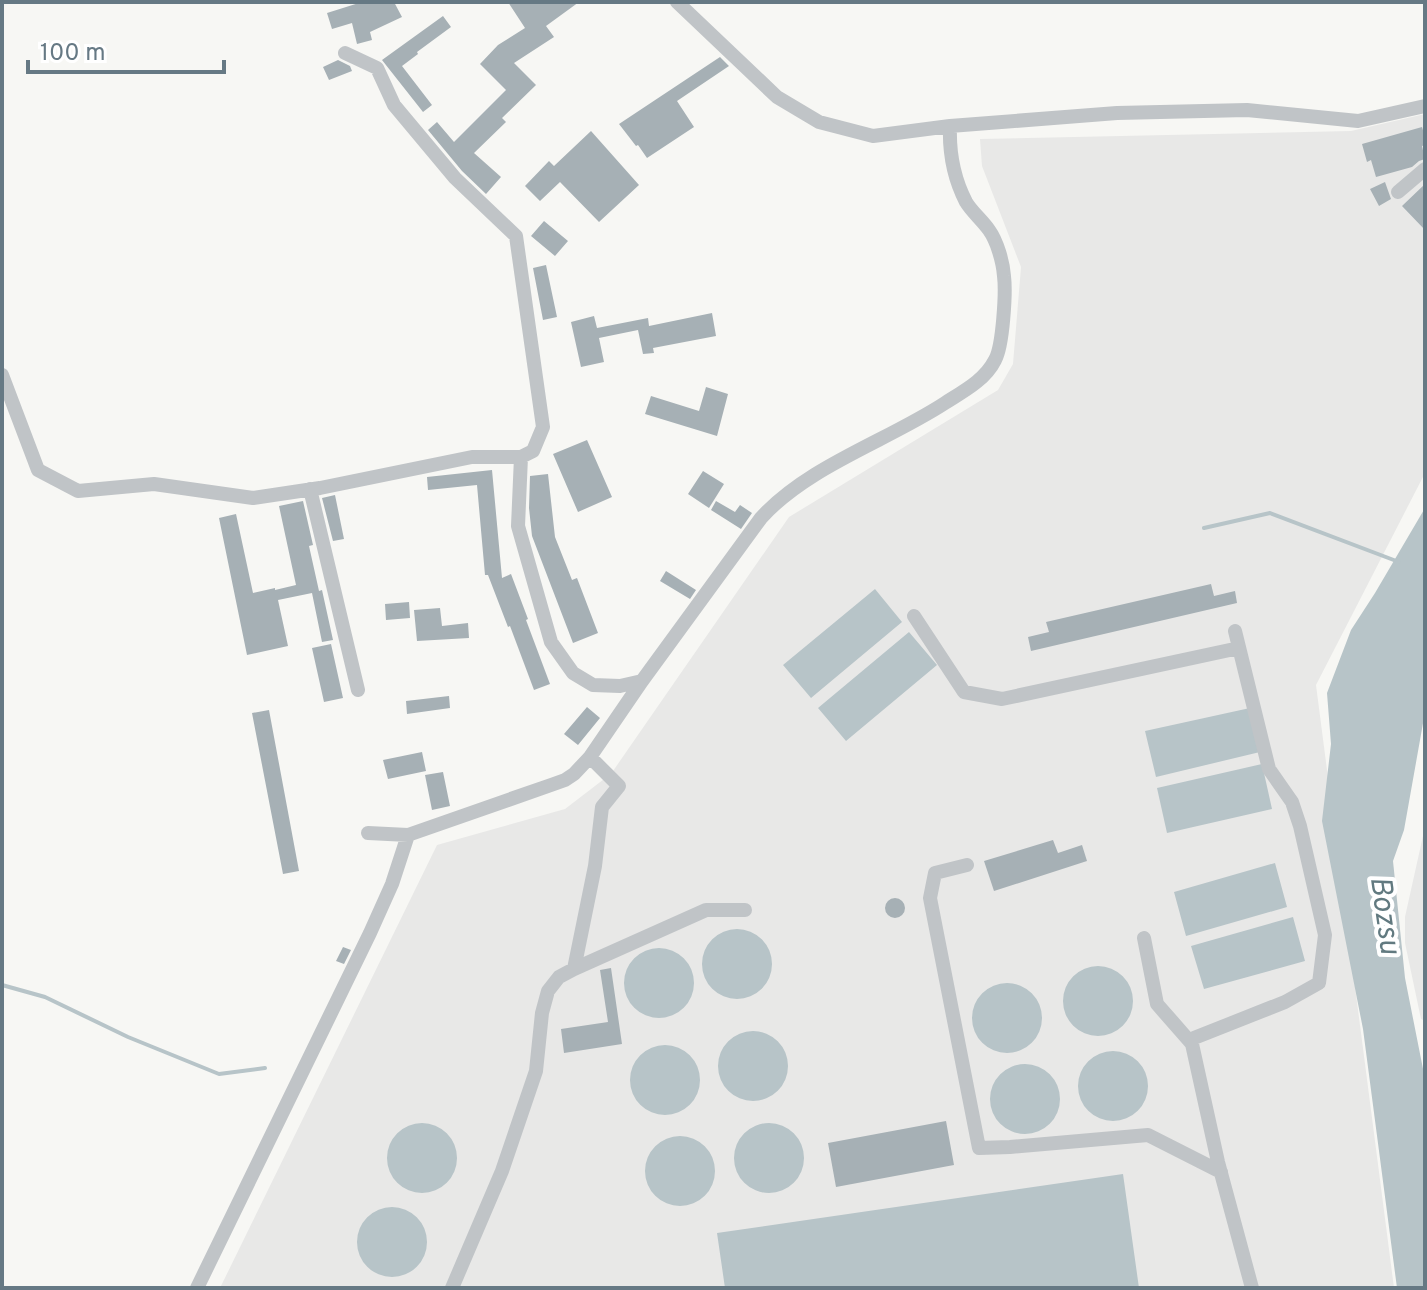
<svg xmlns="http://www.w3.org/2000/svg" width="1427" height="1290" font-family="Overpass,sans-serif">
<rect width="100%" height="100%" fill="#f7f7f4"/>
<path fill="#e8e8e7" d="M1425,114v359l-109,212 78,603h-1174l217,-443 128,-36 43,-33 5,-5 176,-254 209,-127 15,-26 8,-97 -39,-101 -2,-27 371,-8z
M1425,827v194l-4,-2 -16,-76v-26z"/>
<path fill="#b7c4c8" d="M1425,508v204l-21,118 -11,31 12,117 20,101v209h-28l-34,-259 -41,-208 9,-77 -4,-51 24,-63 24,-37z
M875,589l27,33 -91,76 -28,-33z
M909,632l28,33 -91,76 -28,-33z
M1250,708l10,44 -104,25 -11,-46z
M1262,764l10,45 -105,24 -10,-45z
M1275,863l12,44 -101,29 -12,-44z
M1293,917l12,44 -101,28 -13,-43z
M702 964a35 35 0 1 1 70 0a35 35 0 1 1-70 0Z
M624 983a35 35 0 1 1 70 0a35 35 0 1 1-70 0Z
M1063 1001a35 35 0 1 1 70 0a35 35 0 1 1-70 0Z
M972 1018a35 35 0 1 1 70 0a35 35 0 1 1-70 0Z
M718 1066a35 35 0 1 1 70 0a35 35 0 1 1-70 0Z
M630 1080a35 35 0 1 1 70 0a35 35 0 1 1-70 0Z
M1078 1086a35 35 0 1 1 70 0a35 35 0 1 1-70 0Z
M990 1099a35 35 0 1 1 70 0a35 35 0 1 1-70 0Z
M387 1158a35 35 0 1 1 70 0a35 35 0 1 1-70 0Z
M734 1158a35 35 0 1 1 70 0a35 35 0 1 1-70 0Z
M645 1171a35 35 0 1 1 70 0a35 35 0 1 1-70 0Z
M1123,1174l16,114h-414l-8,-55z
M357 1242a35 35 0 1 1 70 0a35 35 0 1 1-70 0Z"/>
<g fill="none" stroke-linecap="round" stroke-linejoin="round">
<path stroke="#b7c4c8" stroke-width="4" d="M1204,528l66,-15 129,49
M2,985l43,12 83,40 91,37 46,-6"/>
</g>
<path fill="#a6b0b5" d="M362,2h32l8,15 -32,15 2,8 -15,4 -5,-21 -20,6 -5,-16z
M508,2h71l-33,24 8,11 -40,26 22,22 -34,33 4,4 -32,31 27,24 -15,17 -24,-23 -34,-41 9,-8 17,20 52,-52 -26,-26 18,-19 27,-17z
M443,16l8,11 -34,25 1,2 -16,12 30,39 -9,7 -41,-52z
M720,57l9,9 -52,35 17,26 -47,31 -9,-13 -2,1 -17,-22z
M338,60l12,6 2,5 -23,9 -6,-13z
M1422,127l3,10v8l-3,1 3,13 -6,2 -7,6 -36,10 -5,-17 -4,2 -5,-18z
M591,131l48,54 -40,37 -39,-40 -20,19 -15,-15 24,-25 5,5z
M1385,182l6,17 -12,7 -9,-17z
M1425,184v46l-23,-24z
M544,221l24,20 -13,15 -24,-20z
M546,265l11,52 -14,3 -10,-52z
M712,313l4,23 -63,12 1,5 -11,1 -5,-24 -39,8 5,24 -23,5 -10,-45 23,-6 3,12 51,-10 1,8z
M706,387l22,7 -11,42 -72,-22 6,-18 48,15z
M587,440l25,57 -34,15 -25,-58z
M492,470l10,108 9,-4 17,45 -2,1 24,64 -16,6 -24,-64 -2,1 -20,-52h-3l-8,-90 -49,5 -1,-13z
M703,471l21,13 -15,24 -21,-14z
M548,474l7,63 17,43 5,-2 21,55 -25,10 -41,-107 -3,-28 1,-32z
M335,495l9,44 -11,2 -11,-43z
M303,501l10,44 -4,1 10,45 3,-1 11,50 -11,2 -10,-49 -34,7 10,46 -41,9 -28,-137 17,-4 17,79 22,-5v2l21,-5 -17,-79z
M716,501l19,11 5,-7 12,8 -11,16 -30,-19z
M666,571l30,19 -6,9 -30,-18z
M1211,584l3,12 21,-5 2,12 -206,48 -3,-14 21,-5 -3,-10z
M409,602l1,16 -24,2 -1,-16z
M440,608l2,18 26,-3 1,15 -52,3 -3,-31z
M331,644l12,54 -19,4 -12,-54z
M449,696l1,12 -43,6 -1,-13z
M587,707l13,11 -22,27 -14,-11z
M269,710l30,161 -16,3 -31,-161z
M422,752l4,19 -38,8 -5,-19z
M443,772l7,34 -18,4 -7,-35z
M1053,840l5,13 24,-8 5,16 -93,30 -10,-30z
M885 908a10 10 0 1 1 20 0a10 10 0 1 1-20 0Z
M343,947l8,3 -7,14 -8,-3z
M611,968l11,76 -58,9 -3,-24 47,-7 -8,-52z
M946,1121l8,44 -118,22 -8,-44z"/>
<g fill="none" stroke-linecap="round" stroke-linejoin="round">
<path stroke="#c0c4c7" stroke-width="14" d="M677,2l100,95 42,25 54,14 77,-10 167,-13 130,-3 111,11 67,-15
M1398,192l27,-23
M2,375l36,95 40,21 76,-7 99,14 67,-10 152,-31h49l12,-6 10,-24 -27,-191 -61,-58 -61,-73 -17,-37 -32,-15
M521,457l-3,69 33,116 22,31 20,12 27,1 22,-5
M310,489l48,201
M914,616l50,76 38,7 237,-51
M368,833l40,2
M967,865l-32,8 -5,25 49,250 31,-1 138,-12 73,37
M1144,938l13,66 35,40 26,118 34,126
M574,969l21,-103 7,-59 17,-21 -29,-29
M1192,1044l2,-6 91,-36 34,-19 6,-48 -25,-109 -8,-24 -23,-33 -34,-138
M197,1288l173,-355 22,-49 16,-49 143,-50 14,-5 9,-6 16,-17 52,-76 119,-163c47,-52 126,-77 184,-115 19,-12 40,-23 50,-43 8,-14 11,-68 9,-84 -1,-14 -7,-35 -15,-46 -7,-10 -17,-18 -23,-28 -13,-25 -17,-49 -16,-76
M452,1288l50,-117 34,-100 6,-58 6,-22 11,-14 15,-8 132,-59h39"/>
</g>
<g text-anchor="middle" stroke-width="8" stroke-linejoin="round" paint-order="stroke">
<g font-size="30" font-style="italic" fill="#627a80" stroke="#fff">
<text transform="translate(1386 915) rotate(82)" y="10">Bozsu</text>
</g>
</g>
<rect width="1427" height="1290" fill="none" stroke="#667984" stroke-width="8"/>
<path d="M28 60v12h196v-12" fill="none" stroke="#667984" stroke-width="4"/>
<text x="40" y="60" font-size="24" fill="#667984" stroke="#ffffff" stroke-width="6" paint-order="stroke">100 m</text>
</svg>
